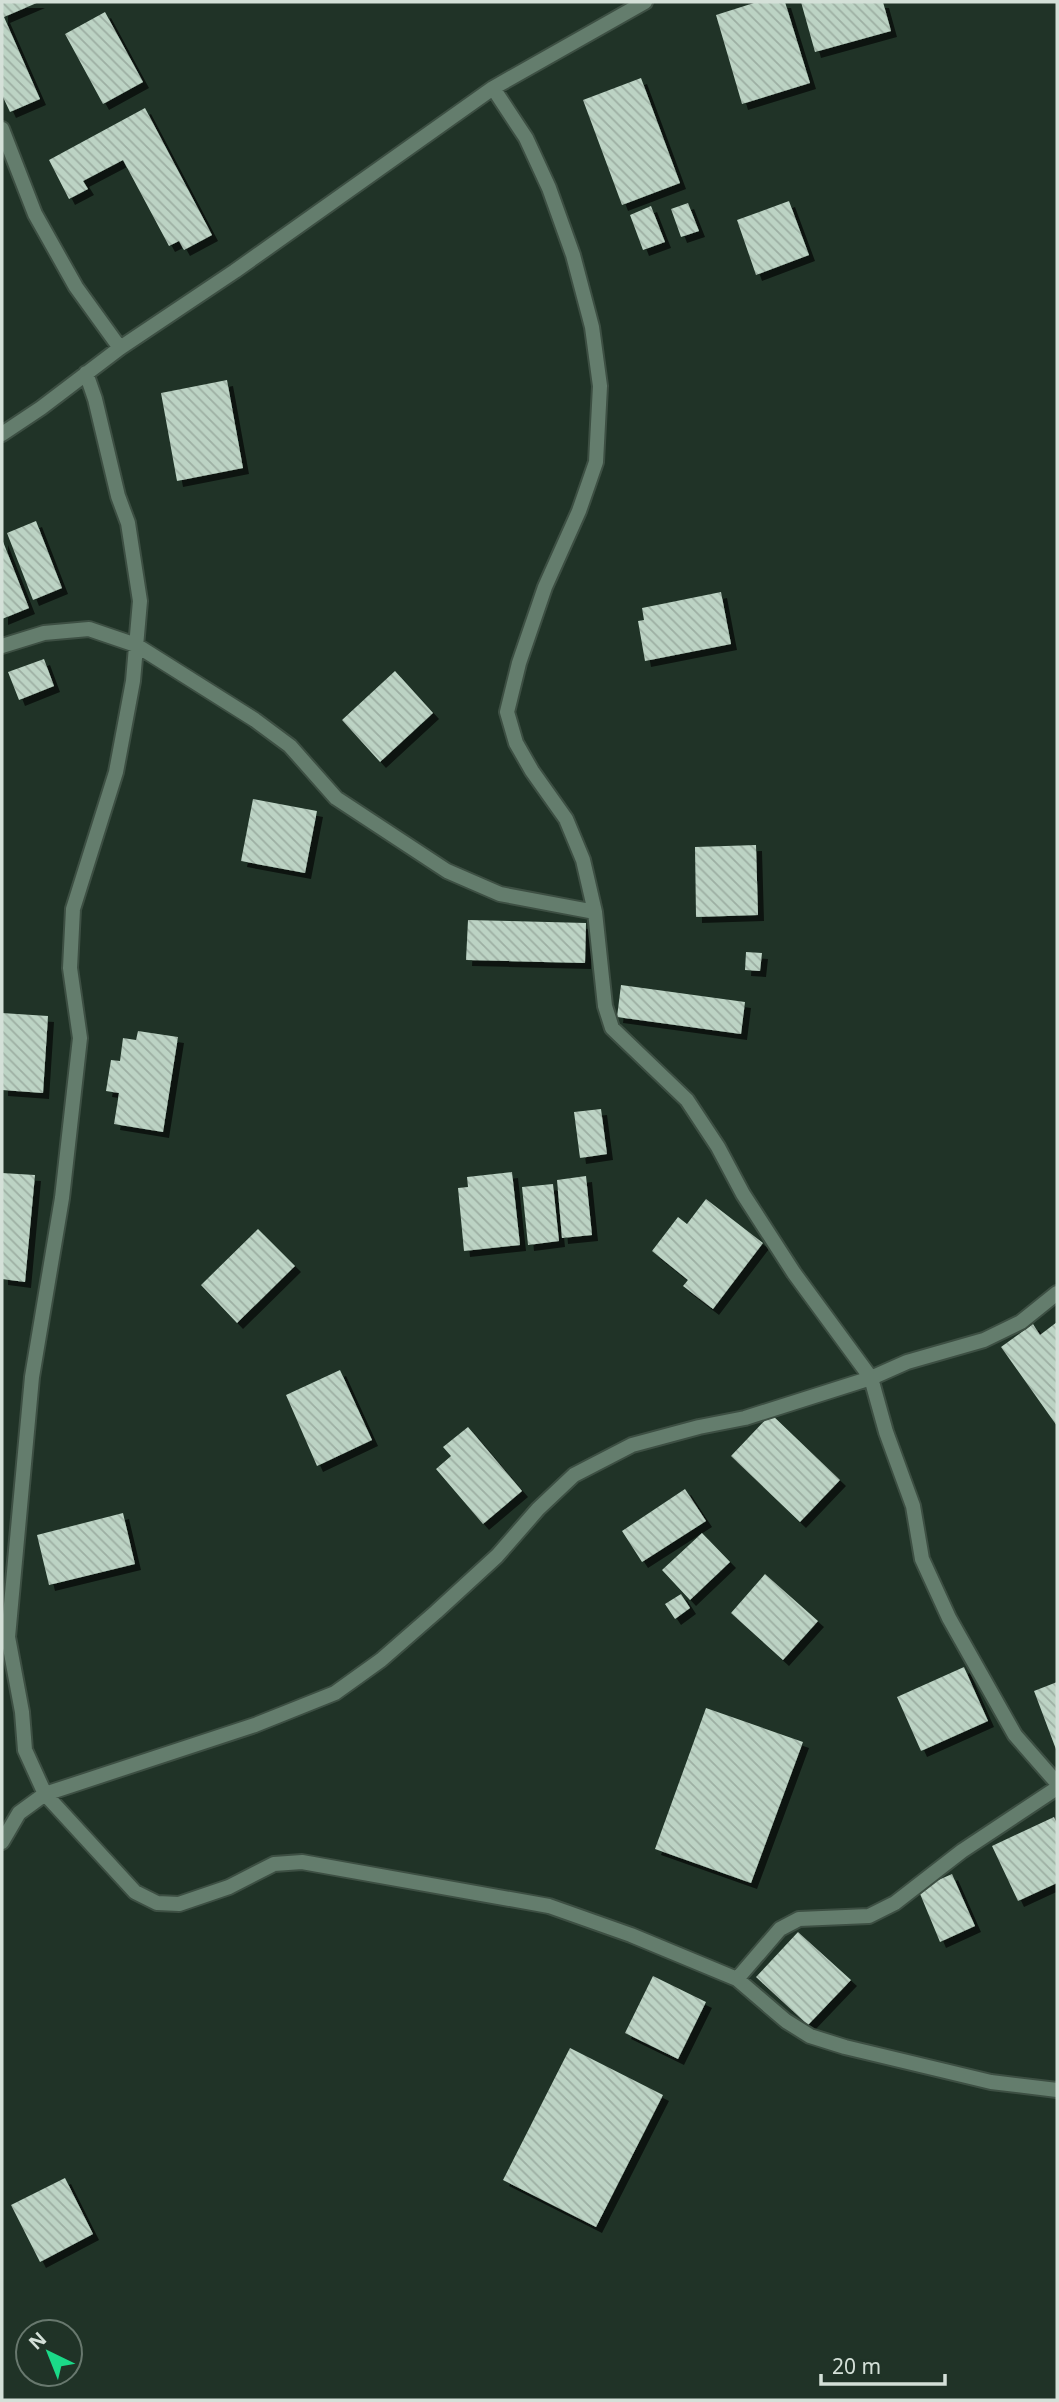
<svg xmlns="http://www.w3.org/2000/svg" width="1059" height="2402" font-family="'Noto Sans',sans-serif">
<defs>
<pattern id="building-back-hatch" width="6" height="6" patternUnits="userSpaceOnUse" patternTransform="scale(1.75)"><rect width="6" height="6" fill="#bcd3c4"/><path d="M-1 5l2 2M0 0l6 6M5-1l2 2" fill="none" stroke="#9dafa3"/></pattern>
<filter id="shadow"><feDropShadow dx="6" dy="6" stdDeviation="0" flood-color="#0009"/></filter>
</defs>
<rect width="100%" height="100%" fill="#203327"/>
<path fill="url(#building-back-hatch)" filter="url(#shadow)" d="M2,2h37l-35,15 36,82 -30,13 -8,-17z
M757,2h28l25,81 -68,21 -26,-89z
M801,2h82l8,29 -76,21z
M105,12l38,70 -40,22 -38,-70z
M641,78l39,105 -58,22 -39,-105z
M145,108l67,127 -28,15 -5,-9 -10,5 -46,-86 -40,21 5,8 -19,10 -20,-39z
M789,201l20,54 -53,20 -19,-55z
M688,203l11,28 -18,6 -10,-28z
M651,206l14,36 -22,8 -13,-35z
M227,380l16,88 -66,13 -16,-88z
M36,521l26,67 -29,12 -26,-67z
M2,539l27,69 -27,11z
M721,592l10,52 -86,17 -7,-40 6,-1 -2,-12z
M44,659l10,27 -35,14 -11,-28z
M395,671l38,42 -53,49 -38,-42z
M253,799l64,12 -12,62 -64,-12z
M756,845l2,70 -62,2 -1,-70z
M468,920l118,3 -1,40 -119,-3z
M746,952l16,1 -2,18 -15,-1z
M621,985l124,17 -4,32 -124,-17z
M2,1013l46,3 -5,77 -41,-3z
M138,1031l40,6 -15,95 -49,-8 5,-31 -13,-2 5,-31 9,1 3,-23 13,2z
M601,1109l6,45 -27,4 -6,-46z
M512,1172l8,73 -56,6 -6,-63 10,-1 -1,-10z
M2,1173l33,2 -10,107 -23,-3z
M586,1176l6,59 -30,3 -5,-58z
M553,1184l6,57 -31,4 -6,-58z
M706,1199l57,44 -50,66 -30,-23 5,-6 -36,-29 26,-34 9,7z
M258,1229l37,37 -58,57 -36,-38z
M1057,1322v104l-56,-79 32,-23 7,11z
M340,1370l32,70 -55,26 -31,-71z
M771,1414l69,66 -40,42 -69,-66z
M468,1427l54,64 -39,33 -47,-55 15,-13 -8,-9z
M685,1489l21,32 -64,41 -20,-31z
M123,1513l12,51 -86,21 -12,-50z
M702,1533l28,29 -40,38 -28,-30z
M765,1574l53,47 -35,39 -52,-47z
M681,1594l9,14 -15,11 -10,-15z
M964,1667l24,54 -67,30 -24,-54z
M1057,1682v70l-23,-61z
M706,1708l97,34 -52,141 -96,-34z
M1054,1817l3,7v59l-39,18 -26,-55z
M952,1874l23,52 -35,16 -22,-53z
M798,1932l53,48 -43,45 -52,-48z
M653,1976l53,26 -28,57 -53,-26z
M570,2048l93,47 -67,132 -93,-47z
M65,2178l28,56 -53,28 -29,-57z"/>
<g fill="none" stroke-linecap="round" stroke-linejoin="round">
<g stroke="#3d4f43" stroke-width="18">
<path id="street" d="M493,88l33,50 23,50 24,67 19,72 8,59 -4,76 -17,49 -34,76 -26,76 -12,49 9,31 16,28 34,48 17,41 12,52
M2,129l33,85 41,73 44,61
M86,373l9,26 23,97 10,27 12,78 -7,80 -17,91 -43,137 -3,59 10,70 -18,160 -30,179 -24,260 14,75 3,38 20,44 90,98 22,11 22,1 50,-17 45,-23 28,-2 247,44 82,29 106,44 49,42 24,15 35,11 146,35 66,8
M2,434l39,-26 79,-60 115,-77 258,-183 152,-86
M2,646l42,-13 45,-4 47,16 119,75 35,26 46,52 111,73 53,23 95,18 10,94 7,22 75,72 31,47 25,47 51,79 77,105 15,54 27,74 9,53 27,59 66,117 42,48
M2,1842l17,-29 26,-19 210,-69 80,-32 46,-33 55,-48 61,-56 41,-47 36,-34 58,-30 67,-18 46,-9 126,-40 36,-16 77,-22 37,-18 36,-29
M737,1979l43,-50 19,-10 70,-3 26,-13 67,-52 95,-63"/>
</g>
<use href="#street" stroke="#647d6d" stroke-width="14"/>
</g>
<rect width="1059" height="2402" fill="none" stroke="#d4e0d8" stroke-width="7"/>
<g transform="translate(49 2353) rotate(317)"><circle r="33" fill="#203327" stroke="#68786e" stroke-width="2"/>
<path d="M0-5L12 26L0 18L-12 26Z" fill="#1bd988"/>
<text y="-10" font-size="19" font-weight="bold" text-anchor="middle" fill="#d4e0d8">N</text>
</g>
<path d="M821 2374v10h124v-10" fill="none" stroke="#d4e0d8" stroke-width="3.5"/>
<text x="832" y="2374" font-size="21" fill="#d4e0d8" stroke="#203327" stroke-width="5" paint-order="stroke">20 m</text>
</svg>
